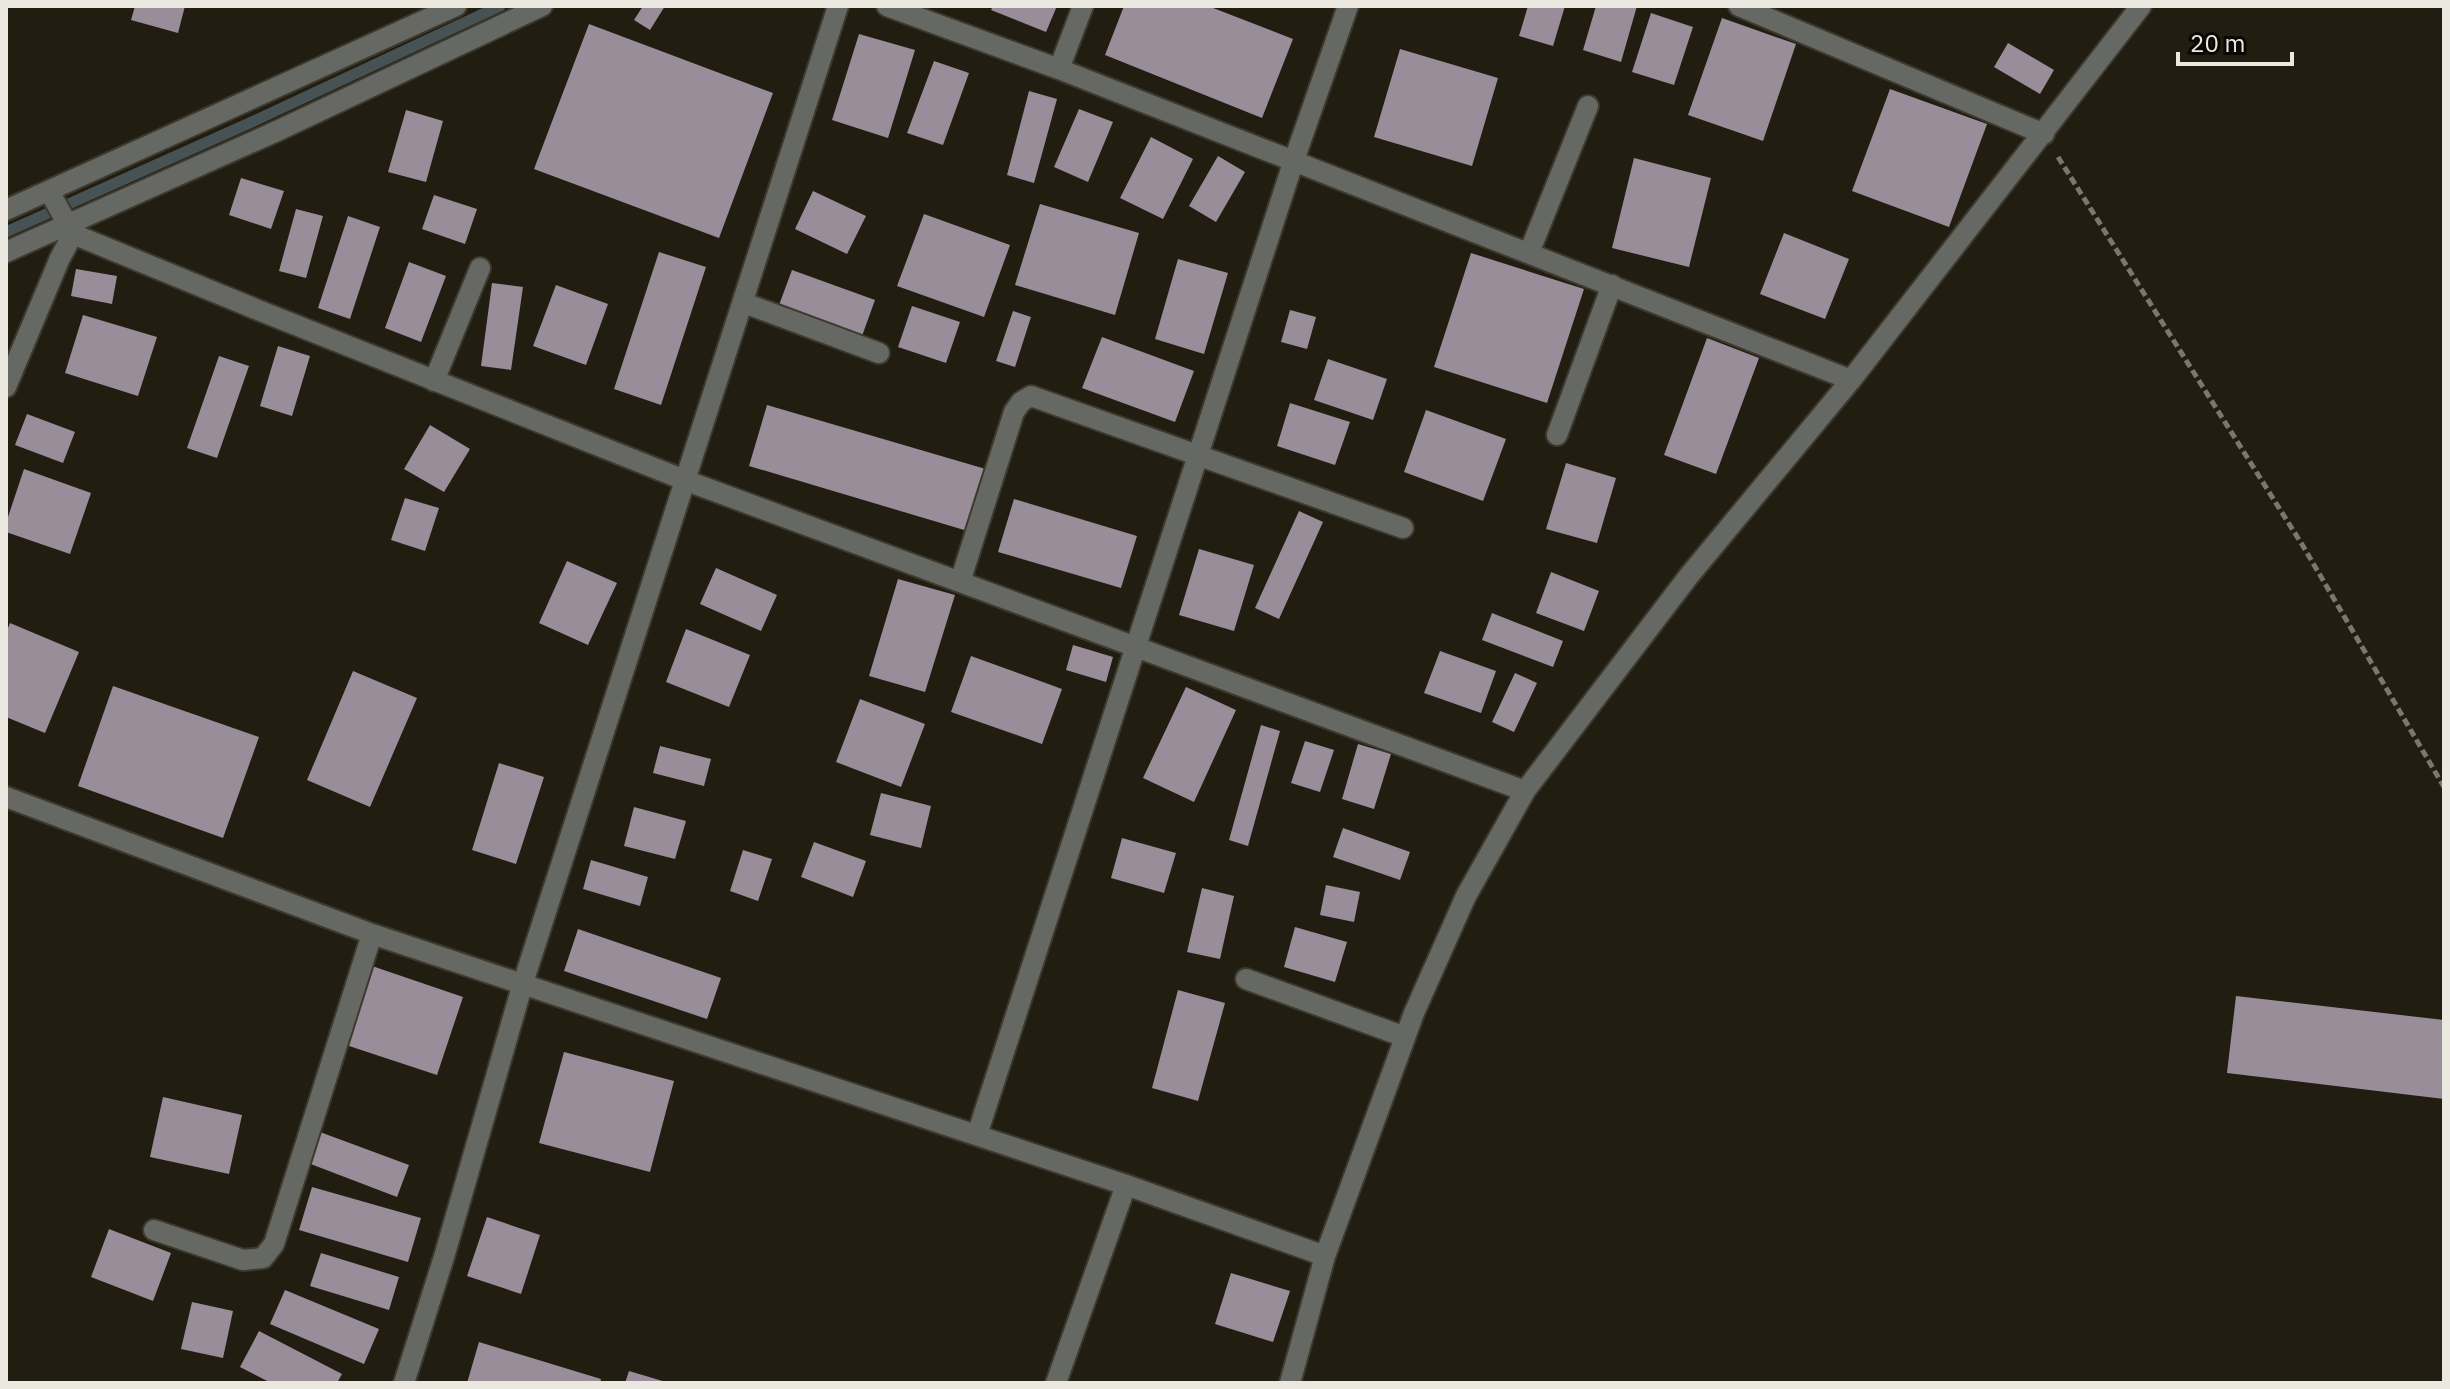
<svg xmlns="http://www.w3.org/2000/svg" width="2450" height="1389" font-family="'IBM Plex Sans',sans-serif">
<rect width="100%" height="100%" fill="#221d11"/>
<g fill="none" stroke-linecap="round" stroke-linejoin="round">
<path stroke="#465254" stroke-width="11" d="M6,232l248,-111 246,-115"/>
</g>
<path fill="#9a8d9a" d="M135,6h50l-7,27 -47,-13z
M643,6h22l-15,24 -16,-10z
M993,6h64l-11,26 -55,-22z
M1124,6h84l85,33 -31,79 -157,-63z
M1528,6h37l-12,40 -34,-10z
M1596,6h41l-16,56 -38,-12z
M1651,13l42,14 -19,58 -42,-13z
M1722,18l74,26 -33,97 -75,-26z
M589,24l184,69 -54,145 -185,-69z
M859,34l56,16 -27,88 -56,-18z
M2008,43l46,27 -14,24 -46,-27z
M1400,49l98,29 -26,88 -98,-29z
M934,61l35,12 -26,72 -36,-12z
M1890,89l97,35 -38,103 -97,-36z
M1029,91l28,8 -23,84 -27,-8z
M1079,109l34,13 -25,60 -34,-15z
M406,110l37,11 -17,61 -38,-10z
M1151,137l42,22 -30,60 -43,-21z
M1218,156l27,16 -29,50 -27,-16z
M1634,158l77,20 -22,89 -77,-19z
M241,178l43,13 -13,38 -42,-14z
M813,191l53,25 -19,38 -52,-25z
M434,195l43,14 -12,35 -43,-15z
M1040,204l99,29 -24,82 -100,-30z
M296,209l27,7 -17,62 -27,-7z
M924,214l86,31 -26,72 -87,-31z
M348,216l32,11 -30,92 -32,-11z
M1784,233l65,26 -24,60 -65,-25z
M659,252l47,15 -45,138 -47,-16z
M1471,253l113,36 -37,114 -113,-36z
M1178,259l50,14 -24,81 -49,-15z
M409,262l37,14 -25,66 -36,-14z
M76,269l41,7 -5,28 -41,-8z
M792,270l83,30 -13,36 -83,-31z
M492,283l31,4 -12,83 -30,-4z
M556,285l52,19 -22,61 -53,-19z
M912,306l48,16 -14,41 -48,-16z
M1290,310l26,7 -9,32 -26,-7z
M1013,311l18,6 -16,50 -19,-6z
M83,315l74,22 -19,59 -73,-23z
M1102,337l92,34 -19,51 -93,-34z
M1707,338l52,20 -43,116 -52,-19z
M278,346l32,10 -18,60 -32,-10z
M219,356l30,10 -32,92 -30,-10z
M1328,359l59,20 -14,41 -59,-20z
M1290,403l60,19 -15,43 -58,-19z
M767,405l222,65 -18,62 -222,-66z
M1426,410l80,29 -23,62 -79,-29z
M27,414l48,18 -12,31 -48,-18z
M430,425l40,24 -26,43 -40,-23z
M1566,463l50,15 -19,65 -51,-14z
M24,469l67,24 -21,61 -64,-22v-9z
M405,498l34,10 -14,43 -34,-11z
M1014,499l123,37 -16,52 -123,-36z
M1299,511l24,11 -44,97 -24,-11z
M1199,549l55,16 -20,66 -55,-16z
M567,561l50,22 -29,62 -49,-22z
M716,568l61,27 -16,36 -61,-27z
M1551,572l48,19 -15,40 -48,-18z
M898,579l57,16 -30,97 -56,-16z
M1492,613l71,28 -10,26 -71,-27z
M10,623l69,29 -34,81 -39,-16v-84z
M686,629l64,26 -21,52 -63,-25z
M1073,645l40,12 -7,25 -40,-12z
M1440,651l56,20 -15,42 -57,-20z
M971,656l91,33 -20,55 -91,-32z
M353,671l64,27 -47,109 -63,-27z
M1515,673l22,10 -23,49 -22,-10z
M113,686l146,51 -36,101 -145,-52z
M1186,687l50,23 -42,92 -51,-24z
M860,699l65,25 -24,63 -65,-25z
M1261,725l19,6 -32,115 -19,-6z
M1305,741l29,9 -14,42 -29,-9z
M1358,744l33,10 -17,55 -32,-10z
M660,746l51,13 -7,27 -51,-13z
M499,763l45,14 -28,87 -44,-14z
M881,793l50,13 -10,42 -51,-13z
M634,807l52,14 -11,38 -51,-13z
M1343,828l67,24 -10,28 -67,-23z
M1122,838l54,15 -12,40 -53,-15z
M814,842l52,19 -13,36 -52,-20z
M743,850l29,9 -14,42 -28,-10z
M591,860l57,17 -8,29 -57,-17z
M1326,885l34,7 -6,30 -34,-7z
M1202,888l32,8 -14,63 -33,-7z
M1295,927l52,15 -12,40 -51,-15z
M578,929l143,49 -14,41 -143,-48z
M372,966l91,31 -26,78 -91,-30z
M1178,990l47,13 -27,98 -46,-13z
M2236,996l208,24v79l-217,-26z
M564,1052l110,29 -24,91 -111,-29z
M163,1097l79,18 -13,59 -79,-17z
M320,1132l89,33 -12,32 -89,-34z
M312,1187l109,31 -13,44 -109,-32z
M487,1217l53,18 -19,59 -54,-18z
M109,1229l62,24 -18,48 -62,-24z
M321,1253l78,24 -10,33 -79,-24z
M1231,1273l59,18 -17,51 -58,-18z
M285,1290l94,39 -15,35 -94,-40z
M192,1302l41,9 -10,47 -42,-9z
M259,1331l83,43 -5,9h-66l-31,-16z
M479,1342l122,37 -1,4h-133z
M629,1371l37,11v1h-41z"/>
<g fill="none" stroke-linecap="round" stroke-linejoin="round">
<g stroke="#3e392e" stroke-width="24">
<path id="minor" d="M887,6l172,63 792,311
M1739,6l305,128
M1059,69l24,-63
M49,191l24,43 185,76 429,171 838,310
M6,210l450,-204
M6,252l271,-121 265,-125
M1529,253l59,-147
M744,303l135,50
M434,381l46,-113
M6,387l54,-129 13,-24
M1557,435l55,-150
M960,582l54,-170 7,-10 10,-6 372,132
M6,797l366,137 754,251 199,71
M1246,979l159,58
M977,1135l316,-972 55,-157
M154,1230l89,30 20,-2 11,-14 98,-310
M404,1383l40,-126 79,-274 315,-977
M1056,1383l70,-198
M1290,1383l35,-127 89,-243 52,-117 59,-105 163,-214 163,-197 290,-374"/>
</g>
<path stroke="#7b776c" stroke-width="5" stroke-dasharray="8 4" stroke-linecap="butt" d="M2058,157l245,389 141,241"/>
<use href="#minor" stroke="#666963" stroke-width="20"/>
</g>
<rect width="2450" height="1389" fill="none" stroke="#ebe8df" stroke-width="16"/>
<path d="M2178 52v12h114v-12" fill="none" stroke="#ebe8df" stroke-width="4"/>
<text x="2190" y="52" font-size="24" fill="#ebe8df" stroke="#0a0804" stroke-width="6" paint-order="stroke">20 m</text>
</svg>
